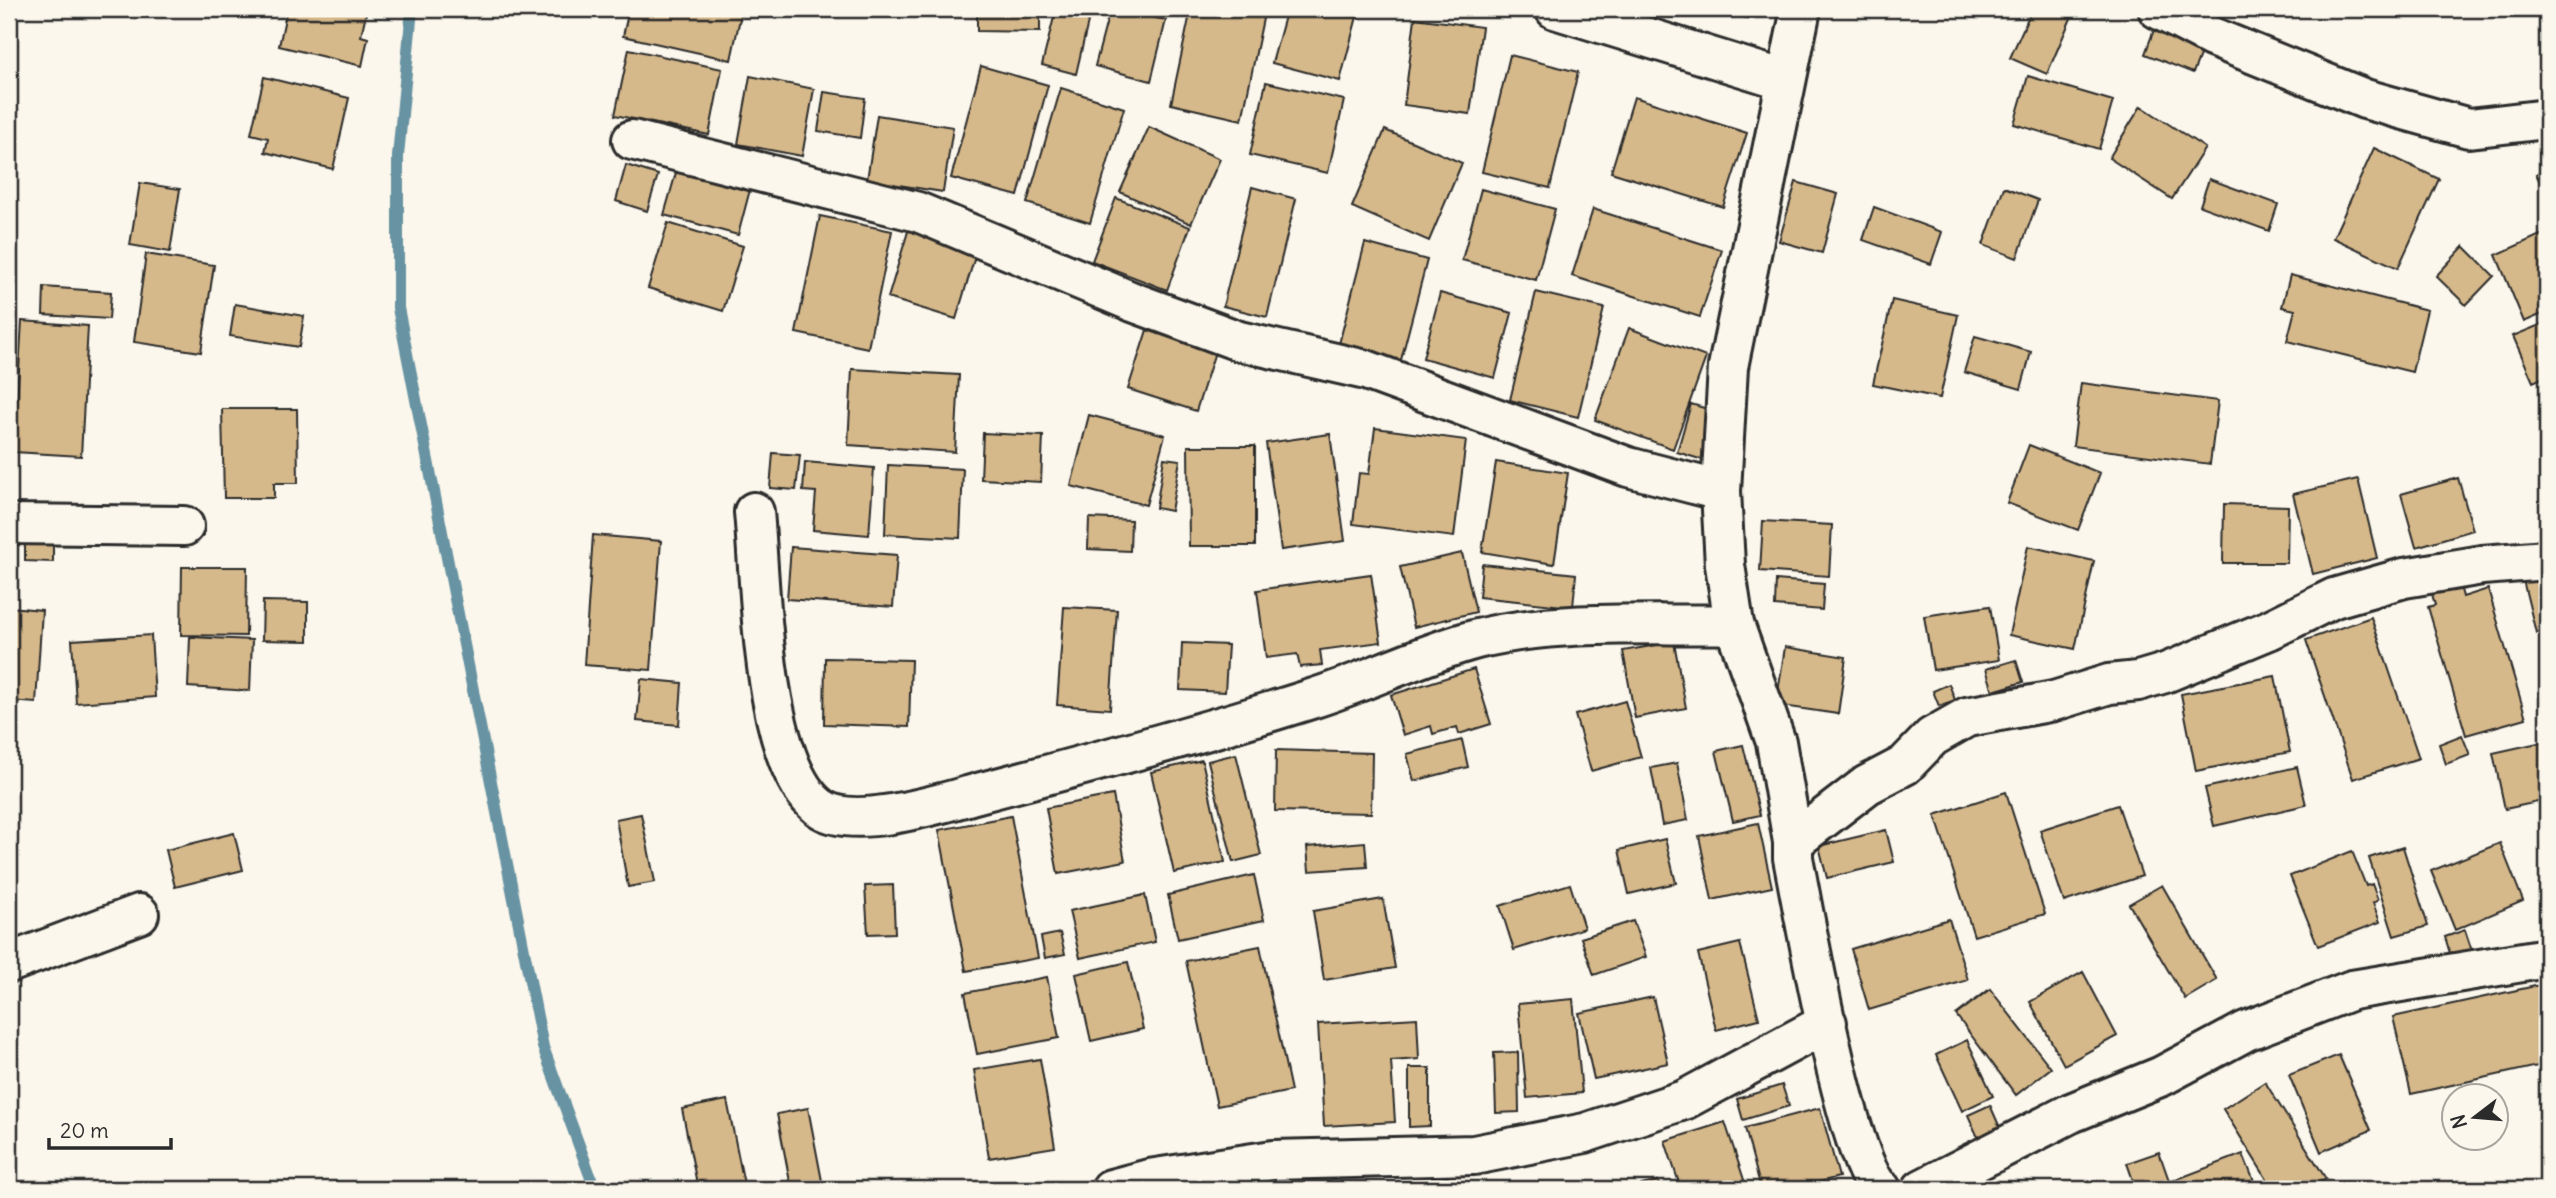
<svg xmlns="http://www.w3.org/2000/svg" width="2556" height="1198" font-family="Delius,sans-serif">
<rect width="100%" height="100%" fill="#fbf7ec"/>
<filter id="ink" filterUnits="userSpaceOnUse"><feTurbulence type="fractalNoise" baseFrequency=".0143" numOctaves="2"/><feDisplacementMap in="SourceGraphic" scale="14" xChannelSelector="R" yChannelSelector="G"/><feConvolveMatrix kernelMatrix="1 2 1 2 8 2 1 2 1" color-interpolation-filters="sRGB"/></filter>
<g filter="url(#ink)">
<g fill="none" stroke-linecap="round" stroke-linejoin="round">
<path stroke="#6893a2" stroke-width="12" d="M412,9l-14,147v152l145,739 52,142"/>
</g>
<path fill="#d6b98a" stroke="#2b2b2b" stroke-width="2" d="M287,9h80l-6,27 7,2 -6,28 -83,-20z
M629,9h113l-11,51 -108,-24z
M977,9h63v23l-63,-1z
M1056,9h35l-15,65 -34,-9z
M1110,9l56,11 -15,61 -56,-15z
M1191,9h74l-23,111 -71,-16z
M1287,9h72l-19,72 -68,-18z
M1710,9h40l-3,9z
M2032,9h43l-28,65 -37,-16z
M1415,18l67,9 -12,87 -66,-9z
M2155,27l48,20 -10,26 -48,-19z
M629,49l93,20 -13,66 -94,-20z
M1510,55l68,17 -28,116 -68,-16z
M981,66l67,19 -30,111 -67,-18z
M750,76l64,13 -12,67 -64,-12z
M2028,76l85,25 -14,48 -85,-25z
M264,77l85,21 -16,71 -68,-17 3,-14 -17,-4z
M1266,82l78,18 -16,73 -78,-18z
M1061,88l63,20 -34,115 -63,-20z
M824,92l41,6 -5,40 -42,-7z
M1634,97l113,36 -24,74 -112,-35z
M2141,106l64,42 -33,51 -63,-41z
M877,115l76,12 -10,65 -76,-12z
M1149,127l71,32 -29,65 -71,-32z
M1385,130l77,33 -33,78 -77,-34z
M2374,148l65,31 -41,89 -65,-30z
M679,162l73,20 -14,53 -74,-20z
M626,165l32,10 -11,36 -31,-10z
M2547,168v28l-11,-22z
M2209,179l69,25 -9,27 -69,-25z
M1796,182l42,12 -16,59 -43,-12z
M140,183l40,6 -10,63 -40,-7z
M1252,187l44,12 -29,118 -44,-11z
M2004,187l34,13 -21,58 -34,-13z
M1481,189l74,20 -19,71 -74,-20z
M1116,198l74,29 -23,63 -75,-29z
M1874,207l68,25 -11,32 -68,-24z
M1593,209l129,41 -22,67 -128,-41z
M820,216l72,15 -24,117 -72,-15z
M668,223l75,23 -20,65 -75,-23z
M909,228l68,22 -21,69 -68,-21z
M2547,232v80l-23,10 -28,-67z
M1365,243l62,17 -26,100 -62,-16z
M2464,246l30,30 -28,29 -30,-29z
M146,254l68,11 -13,87 -67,-10z
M2290,275l137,35 -15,62 -125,-31 8,-31 -13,-3z
M44,287l67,5 -2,27 -66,-4z
M1536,292l68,16 -26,109 -68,-17z
M1440,293l72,20 -17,65 -72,-20z
M1892,300l66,15 -18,83 -67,-14z
M235,304l69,12 -5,31 -69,-11z
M22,321l66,5 -7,130 -67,-4z
M2547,322v54l-14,6 -20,-46z
M1629,328l77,29 -33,92 -78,-29z
M1147,330l68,22 -19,59 -68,-22z
M1975,336l56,16 -10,37 -57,-17z
M852,369l107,6 -4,77 -107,-7z
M2081,383l137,18 -8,63 -137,-18z
M1691,404l26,8 -14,48 -26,-8z
M222,409h75l1,74h-24v15h-50z
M1089,415l76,20 -19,70 -75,-19z
M1375,428l91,12 -12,97 -101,-13 6,-51 10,1z
M983,433l60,3 -2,46 -60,-3z
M1330,434l15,107 -64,9 -15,-107z
M2029,445l71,28 -22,57 -71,-27z
M1188,446h67v100h-66z
M773,453l27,2 -4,35 -26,-2z
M1164,458l16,2 -9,51 -15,-3z
M805,462l69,6 -5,67 -56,-5 3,-38 -13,-1z
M1496,462l72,11 -14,91 -72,-12z
M888,465l75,4 -3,69 -75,-4z
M2458,478l15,52 -57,17 -15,-53z
M2358,479l19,79 -64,16 -20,-80z
M2224,504l64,2 -1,57h-64z
M1089,518l42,2 -1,31 -42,-2z
M1763,521l69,4 -3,51 -69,-5z
M25,531h28v31l-28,-1z
M593,535l68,6 -10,129 -67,-5z
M2028,546l66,15 -19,88 -66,-14z
M791,547l106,8 -4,52 -106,-8z
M1462,553l14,59 -62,15 -14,-60z
M1482,564l94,10 -3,33 -94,-10z
M182,567h65l-1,69 -65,-1z
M2547,570v60l-11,3 -14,-57z
M1371,574l10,68 -61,8 2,15 -22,2 -3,-13 -31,4 -9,-68z
M2458,579l5,18 25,-8 38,129 -60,17 -38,-128 7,-2 -5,-18z
M1776,580l48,4 -2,26 -47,-4z
M263,601l45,1v39l-46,-1z
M1990,606l9,54 -66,10 -9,-54z
M9,607l33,3 -6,93 -27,-2z
M1064,607l53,3 -7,99 -53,-4z
M2371,617l48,141 -66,21 -47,-139z
M151,635l4,62 -79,6 -4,-63z
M190,637l62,3 -2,51 -62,-4z
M2547,641v29l-5,-28z
M1674,642l12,66 -51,10 -12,-67z
M1182,643l46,2 -3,47 -45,-2z
M1785,647l61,10 -8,57 -62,-9z
M825,658l86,2 -2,67 -85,-3z
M2016,660l7,22 -30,9 -7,-22z
M1474,669l17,55 -32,10 -2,-7 -24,7 -2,-8 -28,9 -12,-40z
M2275,676l15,76 -94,19 -15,-77z
M641,679l41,4 -3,42 -42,-4z
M1949,684l6,16 -16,6 -6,-15z
M1625,701l16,56 -50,14 -16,-56z
M2462,735l8,20 -24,9 -7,-20z
M1462,740l6,27 -54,14 -7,-27z
M2547,741v59l-42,9 -12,-56z
M1743,745l17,70 -27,6 -17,-70z
M1276,750l96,3 -1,60 -96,-2z
M1236,754l25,101 -28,7 -25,-101z
M1202,760l23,102 -51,11 -23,-101z
M1677,763l11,57 -26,5 -11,-57z
M2297,767l9,38 -92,21 -9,-38z
M2006,792l39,122 -71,22 -39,-121z
M1113,795l12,66 -67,13 -12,-66z
M2118,805l24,71 -78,26 -24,-72z
M641,814l14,68 -27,5 -12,-68z
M1011,816l27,142 -72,13 -27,-141z
M1758,823l14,64 -60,13 -13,-64z
M1886,830l8,32 -67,16 -8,-32z
M234,833l9,37 -68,17 -9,-37z
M1665,839l11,44 -47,11 -10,-44z
M1365,842l2,25 -58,4 -2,-24z
M2500,843l23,58 -68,29 -24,-59z
M2403,847l25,79 -34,10 -25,-78z
M2352,851l14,35 6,-2 6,16 -5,3 7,19 -62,24 -28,-70z
M1254,875l10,45 -86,19 -10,-44z
M1570,884l14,44 -70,22 -14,-44z
M893,885l2,48 -27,1 -3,-48z
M2162,885l55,95 -32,19 -56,-95z
M1145,895l10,47 -75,16 -11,-47z
M1383,899l12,69 -71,12 -11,-69z
M1949,919l19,61 -99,30 -18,-61z
M1633,921l13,36 -52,18 -13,-37z
M2465,930l9,27 -21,6 -8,-26z
M1060,933l5,21 -20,4 -4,-21z
M1740,943l19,76 -43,11 -18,-77z
M1260,946l31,145 -74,15 -31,-145z
M1128,962l15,67 -52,12 -15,-67z
M2083,972l34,64 -53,29 -34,-63z
M1047,977l12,61 -82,16 -12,-61z
M2540,985l7,34v45l-136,30 -18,-77z
M1990,989l61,79 -35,27 -60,-80z
M1653,997l15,66 -74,16 -15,-66z
M1573,999l9,94 -55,5 -9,-94z
M1417,1018l2,41 -28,2 4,61 -71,4 -6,-102z
M1967,1040l26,56 -31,15 -26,-56z
M1518,1052l1,60 -23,1 -2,-60z
M2339,1055l32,75 -50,22 -32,-77z
M1040,1059l15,88 -66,11 -15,-88z
M1409,1068h21v58l-21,1z
M2265,1082l61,97 -16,10h-37l-50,-80z
M1782,1085l7,21 -46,14 -6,-21z
M727,1100l18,89h-47l-16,-80z
M1990,1105l15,34 -22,10 -15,-34z
M808,1108l14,73 -31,6 -14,-73z
M1820,1108l19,69 -47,12h-31l-16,-61z
M1725,1122l22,67h-66l-16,-48z
M2159,1152l13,37h-36l-9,-26z
M2243,1154l14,35h-82l-3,-8z
M1658,1181l2,8h-35z
M2083,1184l2,5h-19z"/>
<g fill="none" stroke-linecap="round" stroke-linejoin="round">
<g stroke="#2b2b2b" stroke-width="44">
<path id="street" d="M1555,9l230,71
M1801,9l-73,358 -7,124 4,74 9,59 42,118 17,100v16c10,50 55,311 88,331
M2158,9l54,28 153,62 104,29 78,-9
M632,140l286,72 215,90 106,39 127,29 262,97 93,24
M754,512c7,72 7,249 65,295 32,25 123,-4 159,-14 111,-29 223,-59 333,-94 55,-17 109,-45 166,-60 79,-20 175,-13 257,-15
M9,524l175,2
M1793,842l74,-57 38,-20 27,-28 35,-20 87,-16 55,-17 29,-3 27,-8 104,-43 65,-32 70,-20 78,-13 65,-5
M9,963l130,-49
M1111,1189l38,-10 124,-19 201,-5 111,-22 99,-33 143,-77
M1922,1189l149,-76 91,-37 84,-45 106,-41 195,-32"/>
</g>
<use href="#street" stroke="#fbf7ec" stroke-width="38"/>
</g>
</g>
<rect width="2556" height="1198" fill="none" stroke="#fbf7ec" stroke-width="35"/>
<rect x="18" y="18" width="2521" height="1163" fill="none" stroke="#2b2b2b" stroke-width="2.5" filter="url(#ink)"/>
<g transform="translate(2475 1117) rotate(254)"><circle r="33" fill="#fbf7ec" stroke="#a8a59f" stroke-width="2"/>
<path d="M0-5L12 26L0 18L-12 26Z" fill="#2b2b2b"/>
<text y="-10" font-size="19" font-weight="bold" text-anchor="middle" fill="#2b2b2b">N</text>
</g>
<path d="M49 1138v10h122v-10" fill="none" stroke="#2b2b2b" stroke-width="3.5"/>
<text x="60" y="1138" font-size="21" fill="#2b2b2b" stroke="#fbf7ec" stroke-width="5" paint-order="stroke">20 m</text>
</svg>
